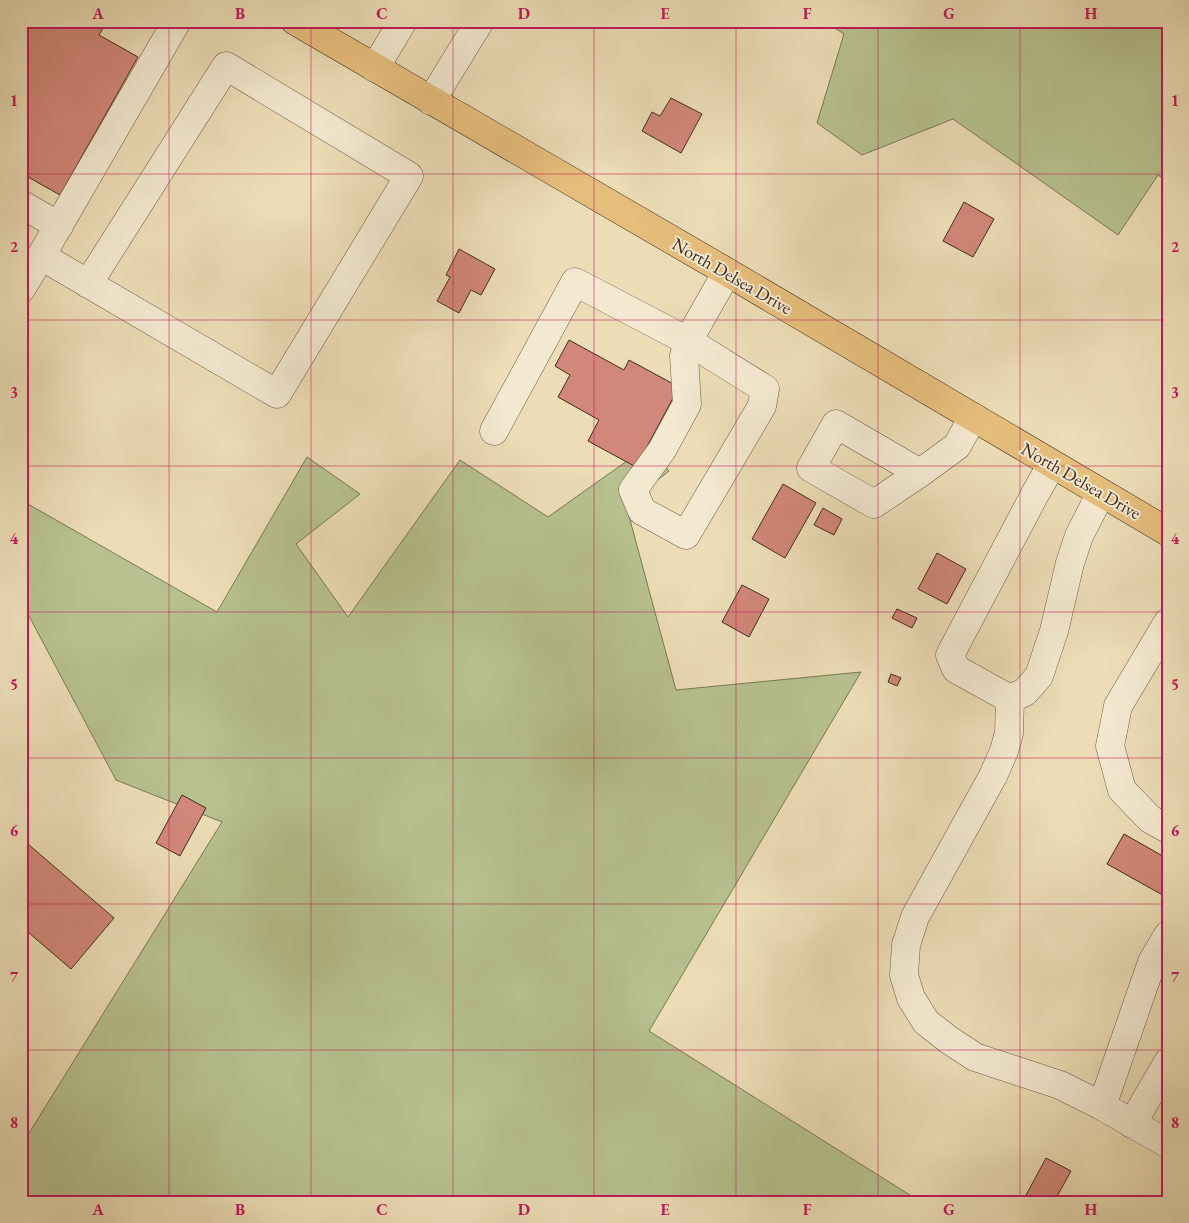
<svg xmlns="http://www.w3.org/2000/svg" width="1189" height="1223" font-family="'EB Garamond',serif">
<rect width="100%" height="100%" fill="#ecddb7"/>
<filter id="stains"><feTurbulence type="fractalNoise" baseFrequency=".004" numOctaves="4"/><feColorMatrix values="0 0 0 0 .2 0 0 0 0 .09 0 0 0 0 .02 0 0 0 .5 -.17"/></filter>
<radialGradient id="worn" r=".72"><stop offset=".6" stop-color="#630" stop-opacity="0"/><stop offset="1" stop-color="#630" stop-opacity=".3"/></radialGradient>
<path fill="#b6c18f" stroke="#7c7657" d="M824,21h344v161l-10,-7 -40,60 -165,-116 -91,36 -45,-32 27,-89z
M648,446l21,25 -43,34 50,185 185,-18 -212,359 272,171h-900v-56l201,-324 -106,-42 -95,-179v-101l196,112 90,-155 53,37 -64,50 52,73 112,-157 88,57z"/>
<path fill="#d18779" stroke="#432c1f" d="M21,21h86l-8,14 39,22 -78,138 -39,-22z
M671,98l31,16 -21,39 -39,-22 10,-19 8,4z
M964,202l30,17 -21,38 -30,-16z
M459,249l36,20 -14,26 -10,-5 -12,23 -22,-12 13,-24 -4,-2z
M569,340l55,30 5,-10 50,27 -43,80 -48,-26 11,-21 -41,-23 12,-22 -15,-9z
M783,484l33,19 -31,55 -33,-19z
M823,508l19,11 -8,16 -20,-10z
M937,553l29,16 -19,35 -29,-15z
M742,585l27,14 -20,38 -27,-15z
M897,609l20,9 -5,10 -20,-10z
M891,674l10,4 -4,8 -9,-4z
M182,795l24,13 -26,48 -24,-13z
M1124,834l44,25v39l-61,-34z
M21,838l93,80 -43,51 -50,-43z
M1046,1158l25,13 -17,31h-21l-8,-5z"/>
<g fill="none" stroke-linecap="round" stroke-linejoin="round">
<g stroke="#6d5845" stroke-width="29">
<path id="minor" d="M375,68l28,-47
M431,101l49,-80
M21,204l38,22
M88,284l138,-218 183,110 -132,218 -236,-138 136,-235
M21,289l20,-33
M494,431l81,-149 113,59 77,48 -3,17 -76,129 -44,-24 -9,-21 29,-40 25,-46 -3,-48 4,-15 39,-69
M1052,464l-17,30 -85,161 6,14 54,30 15,-7 14,-16 15,-45 16,-68 9,-27 22,-43
M920,473l-84,-49 -25,44 63,36 46,-31 37,-27 16,-29
M1168,622l-50,84 -8,40 12,44 28,29 18,10
M1010,699l-1,34 -5,18 -11,25 -78,141 -9,28 -2,30 7,23 15,24 23,18 26,17 85,28 42,21
M1168,935l-16,27 -50,144 66,38
M1132,1124l36,-62"/>
</g>
<g stroke="#432c1f" stroke-width="29">
<path id="major" d="M295,21l432,251 441,260"/>
</g>
<use href="#minor" stroke="#f3e9d0" stroke-width="28"/>
<use href="#major" stroke="#e6be7c" stroke-width="28"/>
</g>
<path fill="none" stroke="#c2185b" stroke-width="1" stroke-opacity="0.55" d="M169,21v1181M311,21v1181M453,21v1181M594,21v1181M736,21v1181M878,21v1181M1020,21v1181M21,174h1147M21,320h1147M21,466h1147M21,612h1147M21,758h1147M21,904h1147M21,1050h1147"/>
<g text-anchor="middle" stroke-width="4" stroke-linejoin="round" paint-order="stroke">
<g font-size="18" fill="#432c1f" stroke="#f3e9d0">
<text transform="translate(732 276) rotate(30)" y="6">North Delsea Drive</text>
<text transform="translate(1081 481) rotate(30)" y="6">North Delsea Drive</text>
</g>
</g>
<rect width="1189" height="1223" fill="none" stroke="#ecddb7" stroke-width="55"/>
<rect x="28" y="28" width="1134" height="1168" fill="none" stroke="#c2185b" stroke-width="2"/>
<g font-size="16" text-anchor="middle" font-weight="bold" fill="#c2185b">
<text x="98" y="19">A</text>
<text x="240" y="19">B</text>
<text x="382" y="19">C</text>
<text x="524" y="19">D</text>
<text x="665" y="19">E</text>
<text x="807" y="19">F</text>
<text x="949" y="19">G</text>
<text x="1091" y="19">H</text>
<text x="14" y="106">1</text>
<text x="1175" y="106">1</text>
<text x="14" y="252">2</text>
<text x="1175" y="252">2</text>
<text x="14" y="398">3</text>
<text x="1175" y="398">3</text>
<text x="14" y="544">4</text>
<text x="1175" y="544">4</text>
<text x="14" y="690">5</text>
<text x="1175" y="690">5</text>
<text x="14" y="836">6</text>
<text x="1175" y="836">6</text>
<text x="14" y="982">7</text>
<text x="1175" y="982">7</text>
<text x="14" y="1128">8</text>
<text x="1175" y="1128">8</text>
<text x="98" y="1215">A</text>
<text x="240" y="1215">B</text>
<text x="382" y="1215">C</text>
<text x="524" y="1215">D</text>
<text x="665" y="1215">E</text>
<text x="807" y="1215">F</text>
<text x="949" y="1215">G</text>
<text x="1091" y="1215">H</text>
</g>
<rect width="100%" height="100%" filter="url(#stains)"/>
<rect width="100%" height="100%" fill="url(#worn)"/>
</svg>
